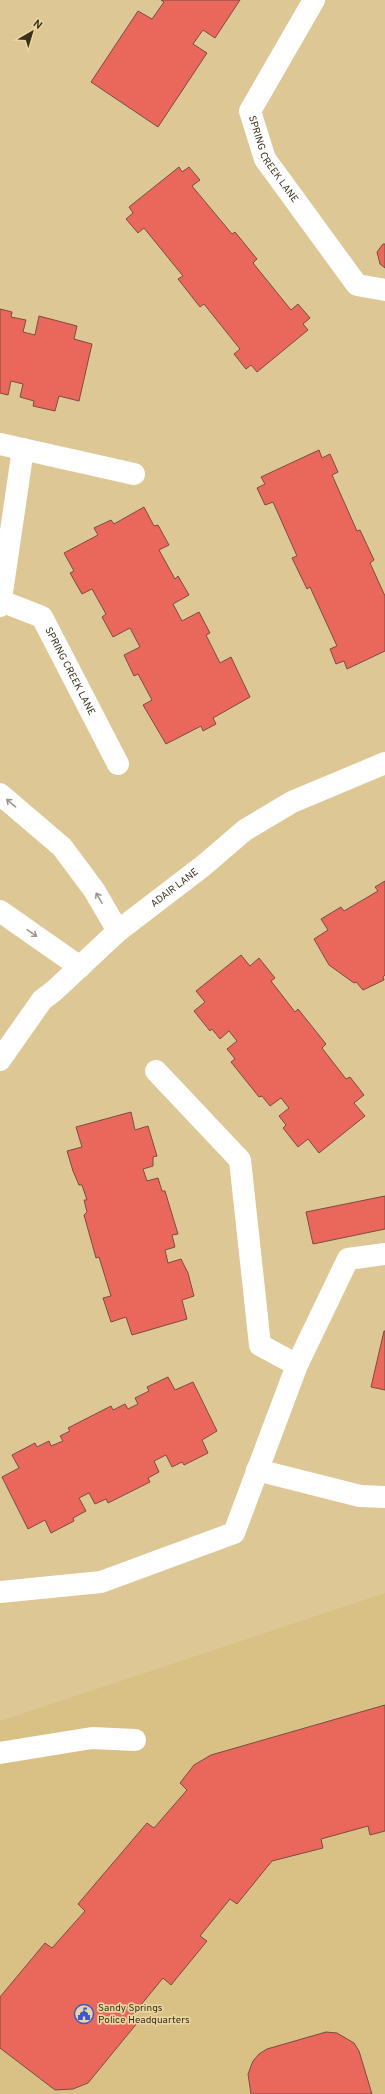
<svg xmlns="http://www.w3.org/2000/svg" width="385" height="2094" viewBox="0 0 385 2094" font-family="Overpass,sans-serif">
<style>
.built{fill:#d9c186}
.building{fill:#e9685b;stroke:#7d4a43}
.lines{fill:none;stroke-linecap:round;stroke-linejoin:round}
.minor{stroke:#fff;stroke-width:22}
.oneway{stroke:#9c988d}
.labels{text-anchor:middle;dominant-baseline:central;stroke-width:3.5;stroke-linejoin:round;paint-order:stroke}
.street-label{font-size:10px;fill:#38301b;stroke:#ead5a1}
.poi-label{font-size:10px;fill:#38301b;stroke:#ead5a1;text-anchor:start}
</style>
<rect width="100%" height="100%" fill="#ddc895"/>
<path class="built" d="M385,1593V2094H0V1721Z"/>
<path class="building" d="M161,0H240L215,38L203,30L193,44L207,53L158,127L91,82L138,11L152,19L164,2Z
M179,167L182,172L189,167L200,180L192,186L232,234L235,232L257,259L253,263L291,310L298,304L310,318L303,324L308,330L257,372L251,365L246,369L234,354L240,349L204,304L200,307L178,279L183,276L144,228L138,233L126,219L133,213L129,207Z
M383,244H385V268L380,264L377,252Z
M0,309L12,312L11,317L26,320L23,332L35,335L39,316L77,326L74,339L92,344L79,401L59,396L55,411L33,406L34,401L20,397L23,384L11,381L8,395L0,393Z
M319,450L322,458L330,454L338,472L332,475L357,531L360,530L374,560L370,563L385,596V651L347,669L344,661L336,664L330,649L337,646L310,587L307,589L292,558L297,556L273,502L265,505L257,488L265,484L261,477Z
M144,507L154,526L158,525L169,545L159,550L175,579L178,576L189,595L173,604L182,621L199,612L210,633L206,635L220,663L231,657L250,697L213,718L216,724L203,731L201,726L166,744L143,705L152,700L138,674L134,676L124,655L140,647L130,628L113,637L102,617L106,614L92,589L82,594L70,573L74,571L64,553L98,535L94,528L111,520L114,524Z
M385,881V975L383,977L384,980L363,990L356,982L354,983L329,965L314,939L328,930L321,919L341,907L344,911L378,891L375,887Z
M241,955L250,966L259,958L275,978L271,981L295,1012L298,1009L326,1044L322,1048L346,1079L350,1077L364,1095L354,1103L365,1116L319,1153L308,1139L298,1147L283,1128L286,1125L279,1116L289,1108L281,1098L270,1106L262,1096L259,1097L231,1062L235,1059L227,1049L237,1041L229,1031L220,1039L212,1029L210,1031L194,1011L205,1002L196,991Z
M131,1112L135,1130L148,1126L157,1156L153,1157V1166L143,1169L147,1181L158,1178L162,1191H165L178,1234L172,1235L175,1247L165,1250L168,1263L181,1259L188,1273L194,1296L182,1300L187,1319L132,1335L126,1317L111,1322L103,1298L111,1296L99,1257L96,1258L84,1215L87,1212L84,1200H87L82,1185H79L73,1171L67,1151L82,1147L76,1127Z
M385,1196V1229L313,1244L306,1212Z
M384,1331H385V1390L371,1387Z
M168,1377L175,1390L193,1382L217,1431L202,1440L208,1453L184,1465L182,1462L172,1467L166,1455L154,1461L159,1472L148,1478L150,1482L108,1503L106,1499L95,1504L89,1493L79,1498L86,1511L73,1518L74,1521L51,1533L45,1520L28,1529L2,1477L19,1468L12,1455L35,1443L37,1447L49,1441L51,1446L63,1441L60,1436L70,1431L68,1428L111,1406L113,1410L125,1404L128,1409L138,1404L135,1398L149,1391L147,1387Z
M385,1705V1831L370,1835L368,1826L321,1839L323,1848L272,1861L237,1904L230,1899L200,1936L207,1941L171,1985L163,1978L131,2017L138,2022L88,2083L73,2089L55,2090L0,2048V1997L45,1943L52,1948L85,1911L78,1904L147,1823L154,1828L187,1790L180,1783L194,1765L211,1755Z
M326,2032L337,2033L354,2043L359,2051L372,2094H251L248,2074L253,2061L259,2054L267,2049Z"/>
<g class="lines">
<g class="minor">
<path id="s1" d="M314,0L250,111L265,159L357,285L385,290"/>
<path d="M0,444L134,474"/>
<path id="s2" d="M1,601L42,617L118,764"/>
<path d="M0,606L23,449"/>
<path d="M0,794L62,847L94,890L118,931"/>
<path d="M0,911L80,967"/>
<path id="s3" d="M0,1060L42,1000L55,990L118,931L203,866L245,830L292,802L385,763"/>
<path d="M156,1071L240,1160L260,1345L297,1365"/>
<path d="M257,1470L360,1496L385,1497"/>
<path d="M0,1592L101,1582L234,1533L297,1365L348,1259L385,1254"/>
<path d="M0,1753L92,1738L135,1740"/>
</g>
</g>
<defs><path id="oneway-shaft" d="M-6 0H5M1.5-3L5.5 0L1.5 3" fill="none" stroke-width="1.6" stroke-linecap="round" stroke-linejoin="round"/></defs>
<g class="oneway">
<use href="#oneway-shaft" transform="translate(11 803) rotate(-140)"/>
<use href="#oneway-shaft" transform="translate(99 898) rotate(-120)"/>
<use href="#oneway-shaft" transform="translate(32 933) rotate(35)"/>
</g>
<defs>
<symbol id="civic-ring" viewBox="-11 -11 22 22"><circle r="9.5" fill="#ead5a1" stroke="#3c59cb" stroke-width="1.5"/><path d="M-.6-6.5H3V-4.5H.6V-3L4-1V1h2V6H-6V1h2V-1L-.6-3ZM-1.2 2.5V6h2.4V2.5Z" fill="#3c59cb"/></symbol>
</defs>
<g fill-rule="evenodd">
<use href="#civic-ring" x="73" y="2003" width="22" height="22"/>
</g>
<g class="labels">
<g class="street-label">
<text stroke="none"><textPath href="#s1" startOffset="182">SPRING CREEK LANE</textPath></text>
<text stroke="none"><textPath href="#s2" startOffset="105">SPRING CREEK LANE</textPath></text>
<text stroke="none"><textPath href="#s3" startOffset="247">ADAIR LANE</textPath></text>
</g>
<g class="poi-label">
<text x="98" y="2008">Sandy Springs<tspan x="98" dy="12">Police Headquarters</tspan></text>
</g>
</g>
<g transform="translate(32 32) rotate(38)" stroke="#ead5a1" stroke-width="3" paint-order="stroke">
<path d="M0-3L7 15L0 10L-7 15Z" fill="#38301b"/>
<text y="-6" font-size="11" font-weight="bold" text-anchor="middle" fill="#38301b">N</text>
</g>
</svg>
